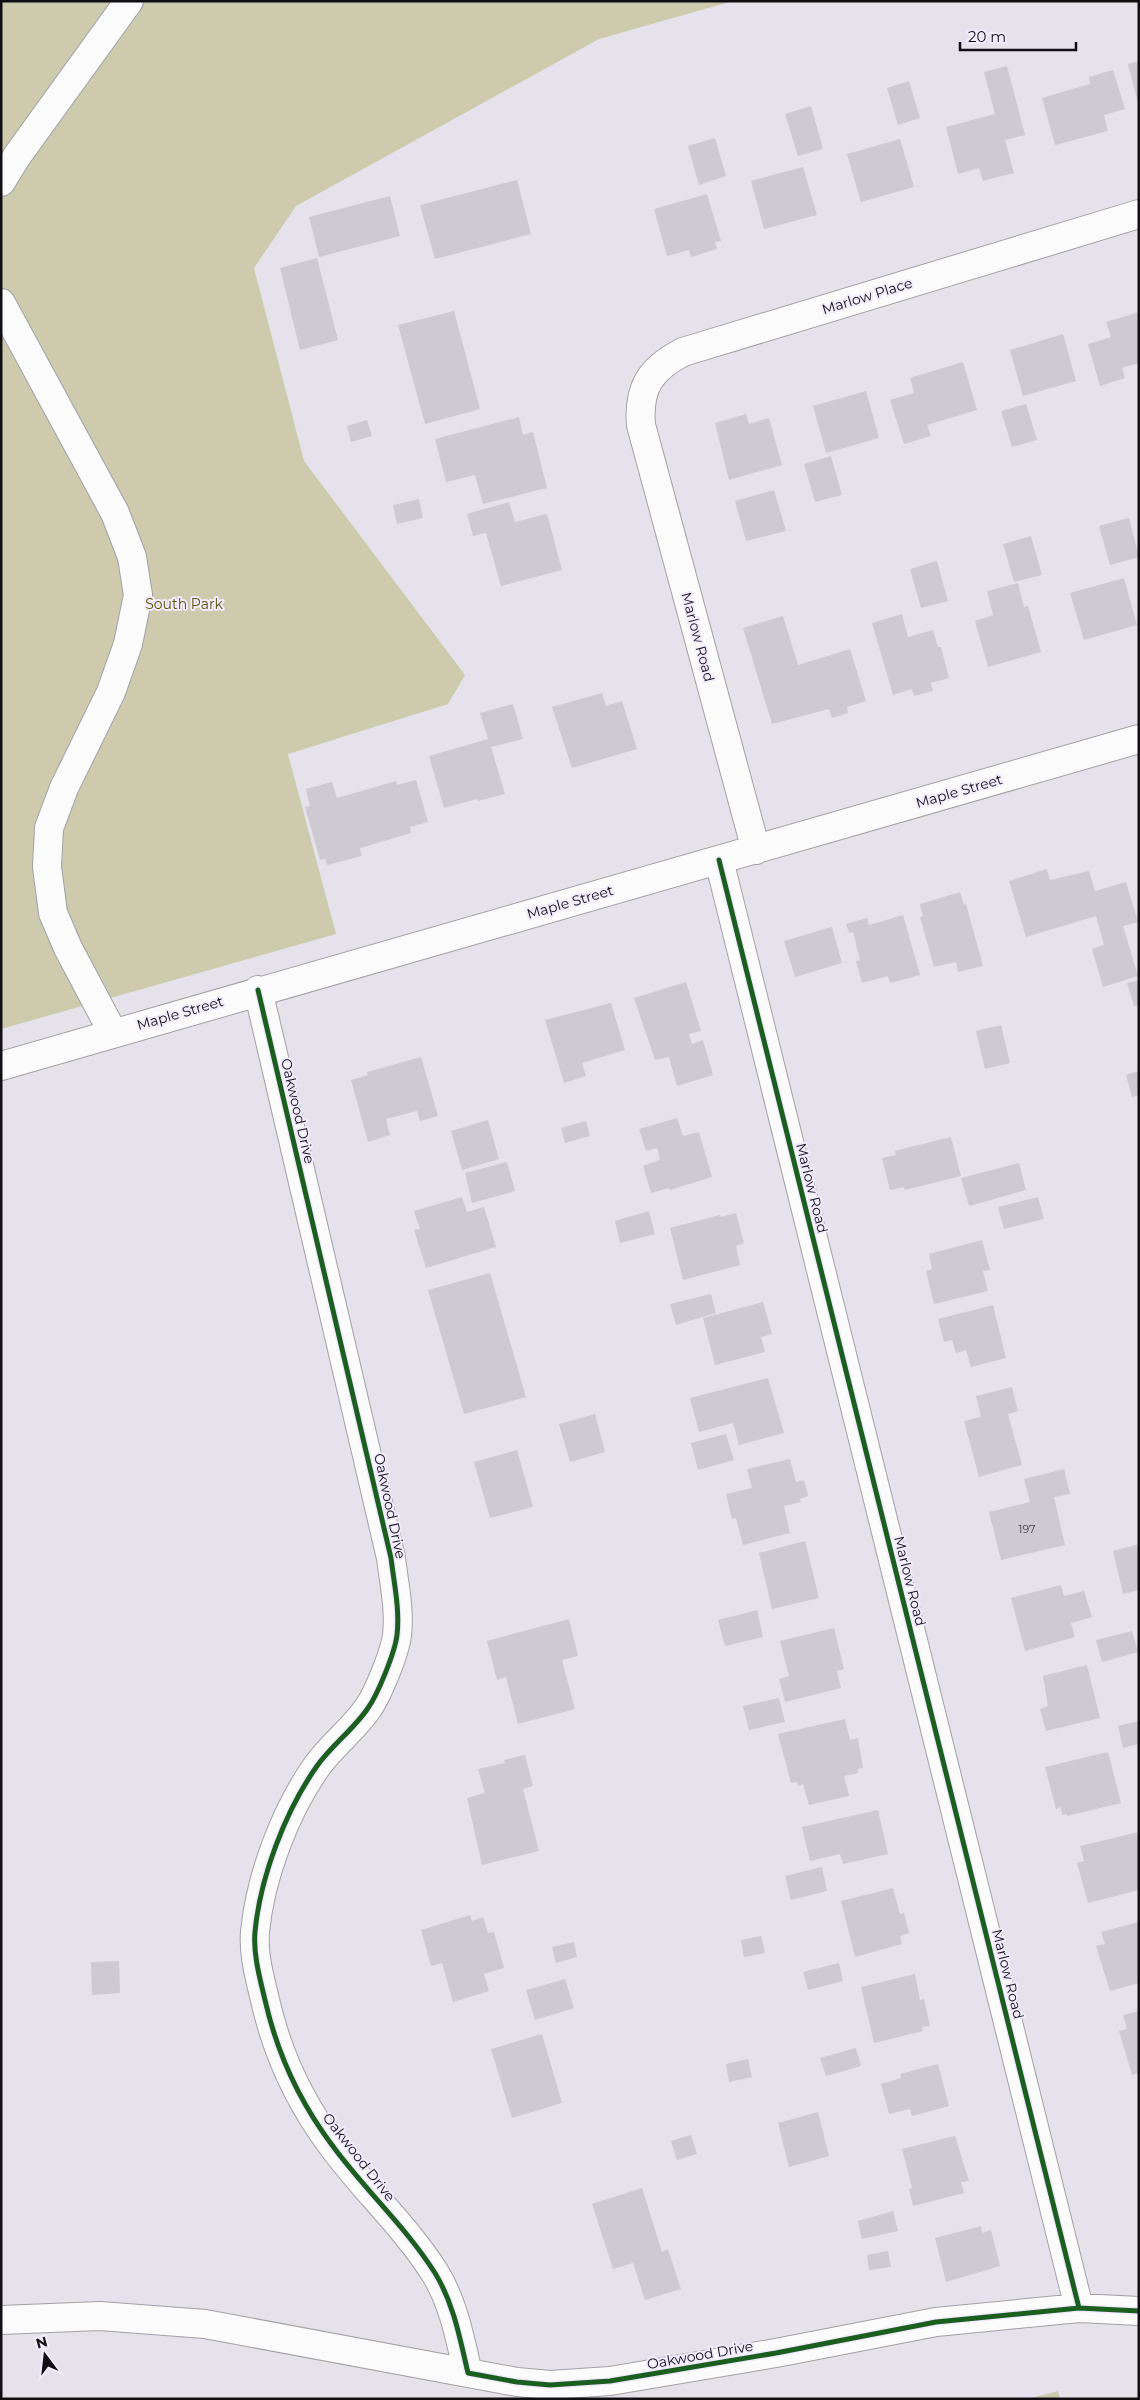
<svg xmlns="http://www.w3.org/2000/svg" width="1140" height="2400" viewBox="0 0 1140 2400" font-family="Montserrat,sans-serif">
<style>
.green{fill:#cdcaad}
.building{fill:#cdcad1}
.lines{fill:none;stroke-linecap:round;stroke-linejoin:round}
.minor-casing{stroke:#a2a0a7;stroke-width:30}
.minor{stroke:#fbfbfc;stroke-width:28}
.cycleway-casing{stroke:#f1ebfd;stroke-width:8}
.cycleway{stroke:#1b5e20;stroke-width:5}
.labels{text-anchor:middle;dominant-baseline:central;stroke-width:4;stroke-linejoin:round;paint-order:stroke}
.number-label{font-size:11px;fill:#403e43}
.street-label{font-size:14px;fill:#110f14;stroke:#f1ebfd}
.park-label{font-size:14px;fill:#595506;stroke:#f1ebfd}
</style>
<rect width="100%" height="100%" fill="#e5e2eb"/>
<path class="green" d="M1,1H733L599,39L296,206L254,268L304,461L465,675L448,704L288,754L336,934L1,1029Z
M1058,2391L1060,2399H1028Z"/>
<path class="building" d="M1139,61V102L1138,103L1128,64Z
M1007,66L1025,135L1005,140L1014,173L983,181L979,168L958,174L946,127L995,114L984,72Z
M1113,70L1125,109L1104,115L1108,131L1055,145L1042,98L1090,84L1089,77Z
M909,81L920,118L898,125L887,88Z
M811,106L823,149L798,156L785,114Z
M715,138L726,176L699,185L688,146Z
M900,139L914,187L861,202L847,154Z
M803,167L817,215L764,229L751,181Z
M517,180L531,234L435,259L420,205Z
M707,194L721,241L715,242L717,249L691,257L689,250L667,256L654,209Z
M390,196L400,236L319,257L309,217Z
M317,258L338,340L300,350L280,268Z
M454,311L480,409L425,424L398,325Z
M1139,312V363L1122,368L1125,378L1100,386L1088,344L1111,337L1106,322Z
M1063,334L1076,381L1023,396L1010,350Z
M963,362L977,410L927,425L931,436L904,444L890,400L914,393L910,378Z
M866,391L879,438L826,453L813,406Z
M1026,404L1037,440L1012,447L1001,411Z
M746,414L749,424L769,418L782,465L729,480L715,423Z
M519,417L523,435L533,432L547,488L483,504L475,475L446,482L435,439Z
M367,420L372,436L351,442L347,426Z
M831,456L842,495L815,502L804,464Z
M774,490L786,531L746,541L735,501Z
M419,499L423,518L397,524L393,505Z
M509,502L515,522L547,514L562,570L501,586L486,533L473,536L467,514Z
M1129,518L1139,557L1110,565L1099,526Z
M1031,536L1042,575L1014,582L1003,544Z
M937,561L948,601L921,608L910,569Z
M1124,578L1137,625L1084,640L1070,593Z
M1018,583L1024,607L1028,606L1041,652L988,667L975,621L993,615L987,591Z
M902,614L908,637L933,630L938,647H941L949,678L931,683L933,691L914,696L912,689L893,695L872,623Z
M783,616L798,665L850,649L866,701L847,707L848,713L832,718L829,709L772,724L743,628Z
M602,693L606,706L622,701L637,749L572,768L552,707Z
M513,704L523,739L491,747L505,794L478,801L477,799L444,808L429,756L488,739L480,713Z
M416,780L428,822L410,827L411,833L360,848L362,856L327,865L325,859L320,860L305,807L310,806L306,789L332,782L337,798L396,781L397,785Z
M1047,869L1050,880L1089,871L1095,891L1126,882L1138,922L1123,926L1138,976L1103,987L1092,949L1104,945L1096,916L1026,937L1009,881Z
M960,892L964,905L966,904L983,966L958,972L956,962L934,967L920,917L923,916L920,904Z
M903,915L920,975L890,983L888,976L862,983L856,961L860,960L853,932L849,933L846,924L867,918L869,925Z
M832,927L842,963L795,977L784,941Z
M1139,980V1005L1134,1006L1127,983Z
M686,982L701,1031L689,1034L692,1044L703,1040L713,1075L677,1086L669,1057L655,1060L634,998Z
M611,1003L625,1050L582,1063L586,1076L564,1083L545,1020Z
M1001,1025L1010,1063L985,1069L976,1031Z
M421,1057L438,1116L420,1121L417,1111L386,1119L390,1135L368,1142L351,1080L368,1075L367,1072Z
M1139,1071V1095L1132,1097L1126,1075Z
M677,1118L683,1136L699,1132L712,1177L670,1190L669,1188L651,1193L643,1166L660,1160L657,1148L646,1151L639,1129Z
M488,1120L499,1159L462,1170L451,1131Z
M586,1121L590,1136L565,1143L561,1128Z
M951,1137L961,1176L905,1190L904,1187L890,1190L882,1158L896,1155L895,1151Z
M507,1162L515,1191L472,1203L465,1173Z
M1019,1163L1026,1190L969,1206L961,1178Z
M462,1197L467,1212L484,1207L496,1247L426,1268L414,1230L420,1229L414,1211Z
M1038,1197L1044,1219L1004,1229L998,1207Z
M649,1211L655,1234L620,1243L615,1221Z
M736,1213L744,1243L736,1246L740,1265L683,1280L670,1228L720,1215L721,1217Z
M982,1240L990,1270L983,1271L988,1291L934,1304L926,1271L932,1269L929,1254Z
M490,1273L526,1397L464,1414L428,1290Z
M711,1294L716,1313L676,1325L670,1304Z
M763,1302L772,1334L761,1337L765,1352L715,1365L703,1318Z
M993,1305L1006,1358L971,1367L966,1350L956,1353L952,1340L944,1342L938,1319Z
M768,1378L784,1433L739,1445L733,1423L699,1432L690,1398Z
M1012,1387L1018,1411L1008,1414L1022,1465L979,1477L964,1421L981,1417L976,1396Z
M595,1414L605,1452L570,1462L559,1424Z
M726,1434L734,1460L698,1470L691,1443Z
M517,1450L533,1507L490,1518L474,1462Z
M790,1459L796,1482L804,1480L808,1496L800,1499L801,1502L784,1506L790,1533L743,1545L736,1518L732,1519L726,1494L752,1488L747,1469Z
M1064,1469L1070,1494L1054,1497L1065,1545L1001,1560L989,1512L1030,1502L1024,1479Z
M805,1541L819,1598L772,1609L759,1553Z
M1139,1544V1590L1123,1594L1113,1551Z
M1061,1585L1064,1596L1084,1591L1092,1617L1071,1623L1075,1637L1025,1651L1011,1598Z
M757,1610L763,1637L725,1646L718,1620Z
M569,1619L578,1656L562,1660L575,1709L518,1724L506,1677L497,1680L487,1641Z
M834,1628L844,1669L837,1671L841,1688L785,1702L779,1679L789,1676L780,1641Z
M1132,1631L1138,1652L1102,1662L1096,1640Z
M1087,1665L1100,1718L1046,1731L1040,1709L1048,1706L1043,1676Z
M779,1698L785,1722L749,1730L743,1706Z
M845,1719L850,1740L858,1738L863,1768L858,1769V1773L844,1776L849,1796L809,1805L803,1784L798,1786L797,1782L791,1783L778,1734Z
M1139,1721V1744L1123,1748L1118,1726Z
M1108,1752L1121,1803L1067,1816V1814L1062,1815L1061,1807L1056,1809L1045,1767Z
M525,1755L533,1786L523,1789L539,1851L482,1865L467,1798L485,1793L478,1769L505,1763L504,1760Z
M878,1810L888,1854L843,1864L840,1854L810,1861L802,1827Z
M1139,1832V1890L1088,1903L1077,1863L1084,1861L1080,1846Z
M822,1867L827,1891L791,1900L785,1876Z
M893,1888L900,1914L904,1913L909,1933L900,1936L902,1944L855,1957L841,1901Z
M470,1915L472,1921L483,1917L488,1933L494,1932L504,1968L484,1974L489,1991L453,2002L442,1963L431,1966L421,1930Z
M1139,1922V1983L1110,1991L1096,1946L1105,1944L1101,1932Z
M761,1936L765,1953L744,1957L741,1940Z
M574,1942L577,1957L556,1963L552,1947Z
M119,1961L120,1993L92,1995L91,1962Z
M839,1963L843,1981L808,1990L803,1972Z
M915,1974L920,2000L924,1999L930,2026L922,2027L923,2031L874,2043L861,1987Z
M565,1979L574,2008L535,2020L526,1990Z
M1139,2011V2073L1132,2075L1119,2031L1127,2029L1123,2015Z
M542,2034L562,2103L512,2118L491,2049Z
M856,2048L861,2066L826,2076L820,2058Z
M748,2059L752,2077L729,2082L726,2064Z
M938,2064L949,2106L912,2116L910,2109L889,2114L881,2084L901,2078L900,2074Z
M818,2112L829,2156L789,2167L778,2123Z
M691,2135L697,2154L677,2160L671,2141Z
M955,2136L969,2181L961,2182L964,2193L913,2206L909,2189L912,2188L902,2149Z
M642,2188L662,2252L668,2249L681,2289L645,2300L633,2263L613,2269L592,2204Z
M893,2211L898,2231L862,2239L858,2221Z
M981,2226L982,2233L991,2230L1000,2266L946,2282L935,2238Z
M888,2251L891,2267L869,2270L867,2255Z"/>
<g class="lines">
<defs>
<path id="minor" d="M1,182L17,156L129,1
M1,303L115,513L132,557L138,595L128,644L111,692L64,788L49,828L47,867L53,913L68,948L113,1033
M756,850L641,425C638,388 650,369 683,352L1139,214
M719,860L1079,2308
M258,990L391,1558C394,1583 400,1610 397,1635C395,1652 378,1694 368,1708C354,1729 332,1745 317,1766C285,1811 260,1878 255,1932C253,1954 260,1979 265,2000C277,2053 299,2101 332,2145C364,2189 406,2227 435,2273C454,2304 460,2339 468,2373L517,2382L550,2385L610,2381L776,2353L936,2322L1079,2308L1139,2311
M1,1066L1139,739
M1,2320L100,2316L205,2324L468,2373"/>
</defs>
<use href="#minor" class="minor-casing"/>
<use href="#minor" class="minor"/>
<defs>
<path id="cycleway" d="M719,860L1079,2308
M258,990L391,1558C394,1583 400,1610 397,1635C395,1652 378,1694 368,1708C354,1729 332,1745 317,1766C285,1811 260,1878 255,1932C253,1954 260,1979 265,2000C277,2053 299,2101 332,2145C364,2189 406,2227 435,2273C454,2304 460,2339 468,2373L517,2382L550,2385L610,2381L776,2353L936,2322L1079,2308L1139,2311"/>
</defs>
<use href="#cycleway" class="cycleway-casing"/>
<use href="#cycleway" class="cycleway"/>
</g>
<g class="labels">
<g class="number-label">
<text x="1027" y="1529">197</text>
</g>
<g class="street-label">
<text transform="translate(867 296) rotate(-17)">Marlow Place</text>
<text transform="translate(698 637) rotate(75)">Marlow Road</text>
<text transform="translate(959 791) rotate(-16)">Maple Street</text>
<text transform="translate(570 902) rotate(-16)">Maple Street</text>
<text transform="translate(180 1013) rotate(-16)">Maple Street</text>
<text transform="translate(298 1111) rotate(77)">Oakwood Drive</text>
<text transform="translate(812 1188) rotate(76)">Marlow Road</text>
<text transform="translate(390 1506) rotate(78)">Oakwood Drive</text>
<text transform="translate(910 1581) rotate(76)">Marlow Road</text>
<text transform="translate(1008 1974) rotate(76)">Marlow Road</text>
<text transform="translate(359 2157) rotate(52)">Oakwood Drive</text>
<text transform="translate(700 2355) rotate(-10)">Oakwood Drive</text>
</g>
<g class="park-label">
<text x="184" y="604">South Park</text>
</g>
</g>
<rect width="1140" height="2400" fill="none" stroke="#110f14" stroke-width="5"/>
<g transform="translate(45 2355) rotate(345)" stroke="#f1ebfd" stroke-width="4" paint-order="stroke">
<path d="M0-4L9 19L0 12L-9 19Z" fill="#110f14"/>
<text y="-8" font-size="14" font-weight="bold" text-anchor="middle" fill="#110f14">N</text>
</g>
<path d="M960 42v8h116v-8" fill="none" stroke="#110f14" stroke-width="2.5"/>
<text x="968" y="42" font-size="15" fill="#110f14" stroke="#f1ebfd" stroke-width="4" paint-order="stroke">20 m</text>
</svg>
